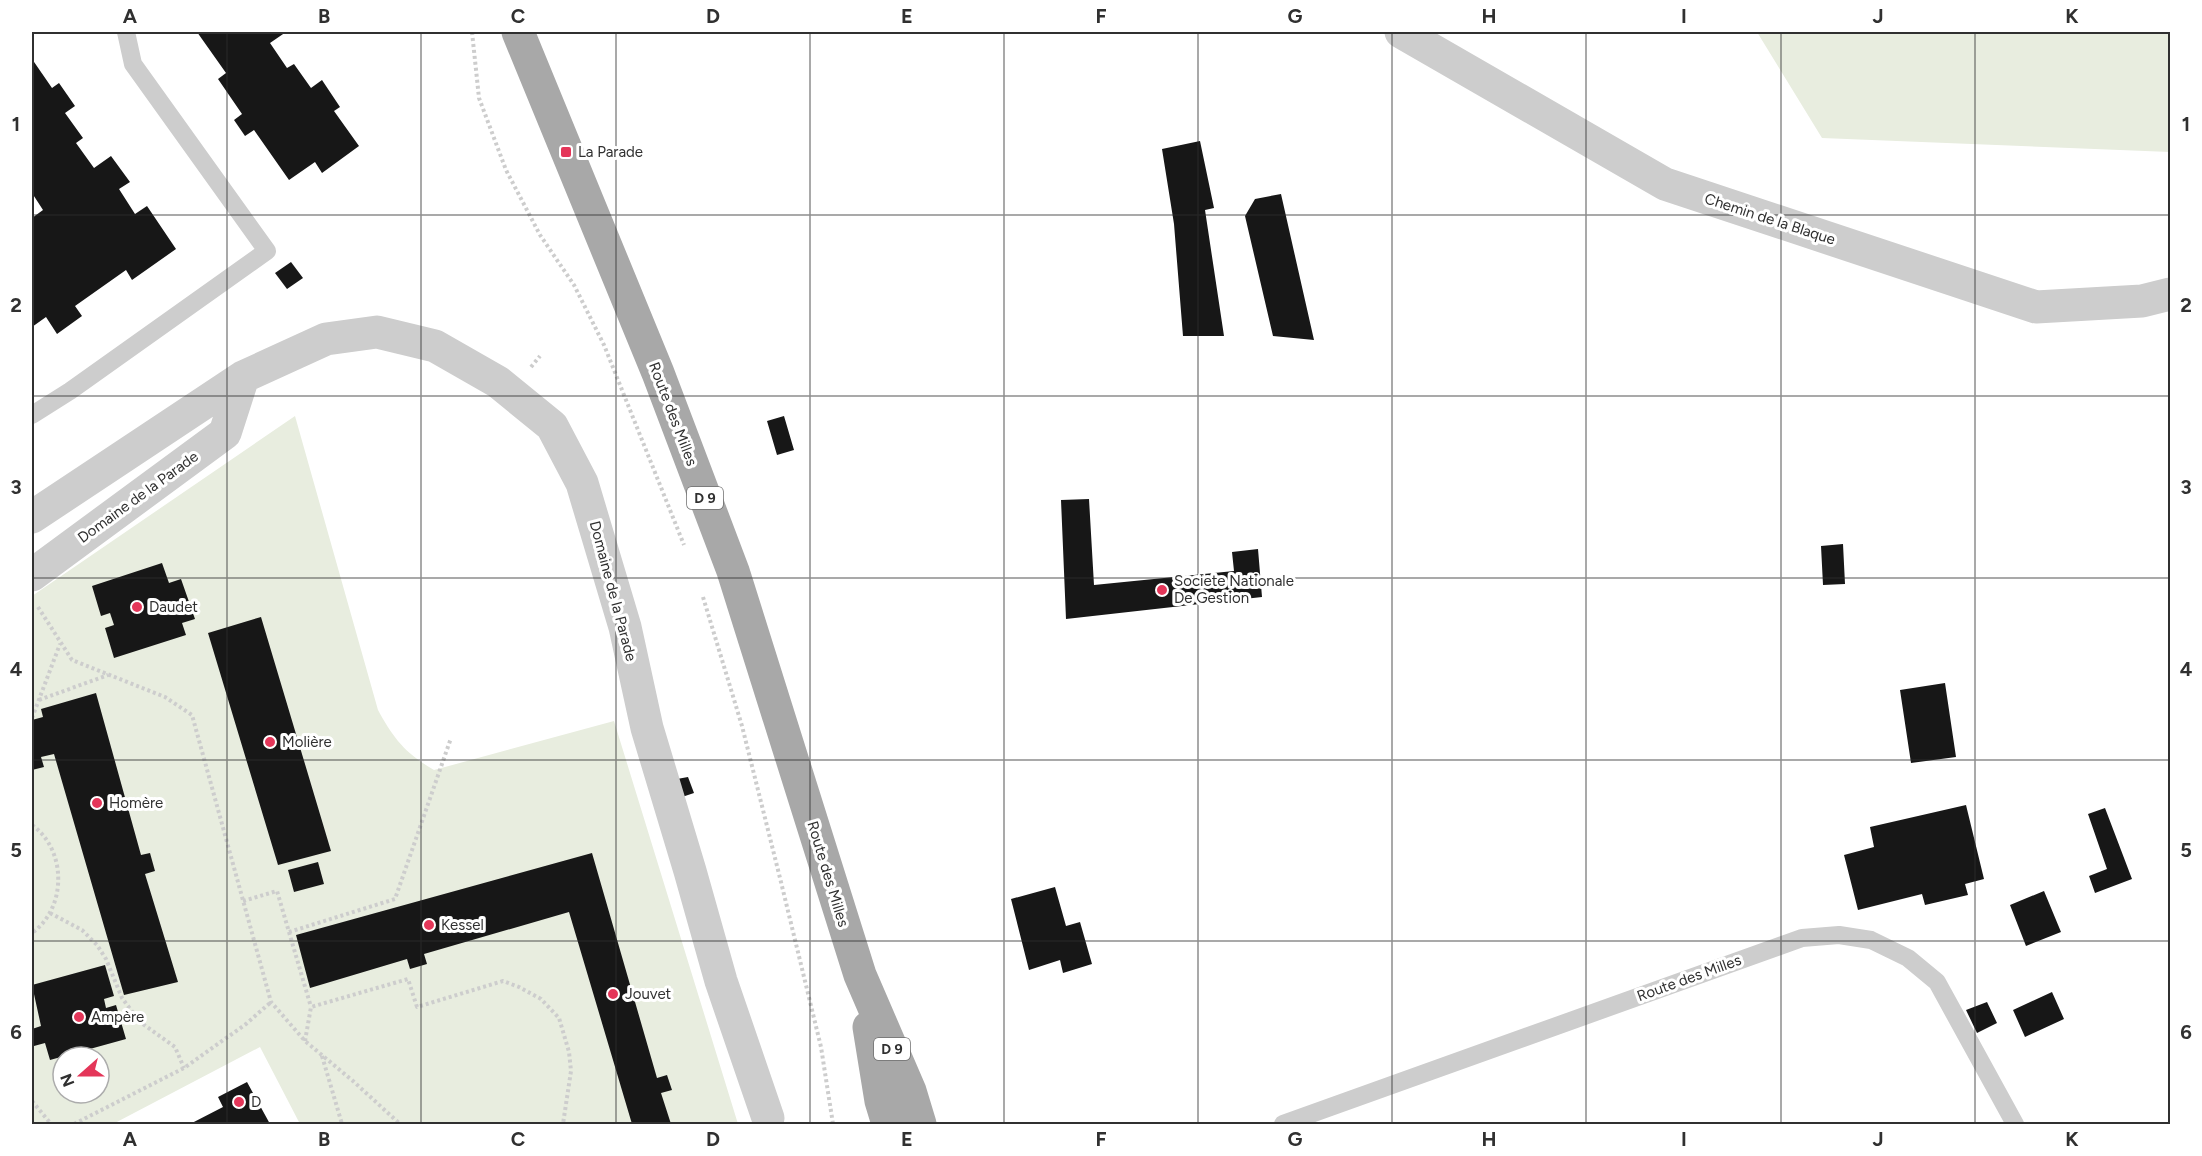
<svg xmlns="http://www.w3.org/2000/svg" width="2202" height="1156" viewBox="0 0 2202 1156" font-family="Figtree,sans-serif">
<style>
.green{fill:#e8eddf;fill-rule:evenodd}
.building{fill:#171717}
.lines{fill:none;stroke-linecap:round;stroke-linejoin:round}
.path{stroke:#cdcdcd;stroke-width:4;stroke-dasharray:3 3;stroke-linecap:butt}
.service{stroke:#cdcdcd;stroke-width:18}
.minor{stroke:#cdcdcd;stroke-width:33}
.primary{stroke:#a8a8a8;stroke-width:33}
.grid{fill:none;stroke:#303030;stroke-width:1.5;stroke-opacity:0.55}
.poi-dot{fill:#e43659;stroke:#fff;stroke-width:2}
.labels{text-anchor:middle;dominant-baseline:central;stroke-width:6;stroke-linejoin:round;paint-order:stroke}
.shield{fill:#fff;stroke:#6e6e6e;stroke-width:1.5}
.shield-label{font-size:14px;font-weight:bold;fill:#303030}
.poi-label{font-size:15px;fill:#303030;stroke:#fff;text-anchor:start}
.street-label{font-size:15px;fill:#303030;stroke:#fff}
.neatline{fill:none;stroke:#303030;stroke-width:2}
.grid-label{font-size:20px;text-anchor:middle;font-weight:bold;fill:#303030}
</style>
<rect width="100%" height="100%" fill="#fff"/>
<path class="green" d="M1757,32H2170V152L1822,138Z
M295,416L378,710C393,738 406,754 434,770L614,721L738,1124H300L260,1047L113,1124H32V596ZM63,1057H99V1093H63Z"/>
<path class="building" d="M197,32H286L270,43L287,68L294,64L311,88L322,80L340,107L334,111L359,146L322,173L315,162L289,180L254,130L245,136L234,120L242,114L218,79L226,73Z
M32,59L52,88L59,83L75,106L65,113L83,138L76,143L94,168L111,156L130,182L119,189L135,214L147,206L176,249L132,280L126,270L75,306L82,316L57,334L46,317L32,327V218L43,210L32,193Z
M1200,141L1214,208L1205,210L1224,336H1183L1174,224L1162,149Z
M1281,194L1314,340L1273,336L1245,216L1255,199Z
M291,262L303,278L287,289L275,273Z
M784,416L794,450L777,455L767,421Z
M1089,499L1094,585L1234,571L1232,552L1258,549L1262,597L1066,619L1061,500Z
M1843,544L1845,584L1823,585L1821,546Z
M162,563L169,583L181,579L195,619L182,623L186,635L114,658L105,628L114,625L110,613L101,616L92,586Z
M261,617L331,851L278,865L208,633Z
M1945,683L1956,757L1911,763L1900,690Z
M96,693L141,855L150,853L155,871L145,874L178,982L124,995L54,754L41,757L44,767L32,770V720L43,717L41,709Z
M688,777L694,793L682,797L677,779Z
M1966,805L1984,879L1965,884L1968,895L1925,905L1922,894L1858,910L1844,855L1874,847L1870,827Z
M2105,808L2132,879L2095,893L2089,876L2107,869L2088,814Z
M592,853L657,1078L667,1075L672,1090L661,1093L671,1124H632L569,912L424,954L427,964L410,969L407,959L310,988L296,935Z
M318,862L324,884L294,892L288,870Z
M1055,887L1066,926L1080,922L1092,964L1063,973L1060,960L1029,970L1011,899Z
M2044,891L2061,932L2026,946L2010,905Z
M105,965L114,996L104,999L106,1008L116,1005L126,1039L50,1060L45,1043L34,1046L32,1039V1029L41,1026L32,985Z
M2052,992L2064,1019L2025,1037L2013,1010Z
M1987,1002L1997,1023L1977,1033L1966,1010Z
M247,1082L270,1124H190L223,1107L218,1097Z"/>
<g class="lines">
<path class="path" d="M472,32L479,98L506,170L540,235L574,285L604,345L684,545
M531,367L540,356
M703,597L742,726L780,878L821,1047L833,1124
M38,607L72,660L165,697L192,715L271,1002L305,1041L353,1081L400,1124
M39,700L108,675
M32,718L60,644
M32,825C67,850 67,908 32,933
M243,901L277,891L289,932L395,899L451,738
M50,913L82,930L97,945L106,959L122,998L140,1022L175,1047L184,1068
M289,932L311,1007
M305,1041L311,1007L408,979L417,1007L503,981L519,987L541,999L559,1018L569,1052L571,1071L563,1124
M322,1056L342,1124
M32,1101L51,1124
M74,1124L184,1068L246,1024L271,1002"/>
<path class="service" d="M32,415L70,391L267,251L133,64L126,32
M1283,1124L1802,938L1839,935L1871,940L1908,958L1937,982L2015,1124"/>
<path class="minor" d="M1401,32L1665,184L2036,307L2142,301L2170,294
M32,517L243,377L326,339L377,332L435,346L498,382L552,426L582,483L625,627L647,728L690,871L721,981L768,1118
M32,575L225,433L243,377"/>
<path class="primary" d="M518,32L658,373L733,571L860,975L910,1091L920,1124
M869,1027L881,1101L888,1124"/>
</g>
<path class="grid" d="M227,32V1124M421,32V1124M616,32V1124M810,32V1124M1004,32V1124M1198,32V1124M1392,32V1124M1586,32V1124M1781,32V1124M1975,32V1124M32,215H2170M32,396H2170M32,578H2170M32,760H2170M32,941H2170"/>
<g class="poi-dot">
<rect x="560" y="146" width="12" height="12" rx="3"/>
<circle cx="1162" cy="590" r="6"/>
<circle cx="137" cy="607" r="6"/>
<circle cx="270" cy="742" r="6"/>
<circle cx="97" cy="803" r="6"/>
<circle cx="429" cy="925" r="6"/>
<circle cx="613" cy="994" r="6"/>
<circle cx="79" cy="1017" r="6"/>
<circle cx="239" cy="1102" r="6"/>
</g>
<g class="labels">
<g class="shield">
<rect x="687" y="487" width="36" height="22" rx="4.5"/>
<rect x="874" y="1038" width="36" height="22" rx="4.5"/>
</g>
<g class="shield-label">
<text x="705" y="498">D 9</text>
<text x="892" y="1049">D 9</text>
</g>
<g class="poi-label">
<text x="578" y="152">La Parade</text>
<text x="1174" y="581">Societe Nationale<tspan x="1174" dy="17">De Gestion</tspan></text>
<text x="149" y="607">Daudet</text>
<text x="282" y="742">Molière</text>
<text x="109" y="803">Homère</text>
<text x="441" y="925">Kessel</text>
<text x="625" y="994">Jouvet</text>
<text x="91" y="1017">Ampère</text>
<text x="251" y="1102">D</text>
</g>
<g class="street-label">
<text transform="translate(1770 219) rotate(18)">Chemin de la Blaque</text>
<text transform="translate(673 414) rotate(69)">Route des Milles</text>
<text transform="translate(138 497) rotate(-36)">Domaine de la Parade</text>
<text transform="translate(613 591) rotate(75)">Domaine de la Parade</text>
<text transform="translate(828 874) rotate(73)">Route des Milles</text>
<text transform="translate(1689 978) rotate(-20)">Route des Milles</text>
</g>
</g>
<rect width="2202" height="1156" fill="none" stroke="#ffffff" stroke-width="66"/>
<g transform="translate(81 1075) rotate(249)"><circle r="28" fill="#ffffff" stroke="#acacac" stroke-width="1.5"/>
<path d="M0-4.5L10 22L0 15L-10 22Z" fill="#e43659"/>
<text y="-9" font-size="16" font-weight="bold" text-anchor="middle" fill="#303030">N</text>
</g>
<rect x="33" y="33" width="2136" height="1090" class="neatline"/>
<g class="grid-label">
<text x="130" y="23">A</text>
<text x="324" y="23">B</text>
<text x="518" y="23">C</text>
<text x="713" y="23">D</text>
<text x="907" y="23">E</text>
<text x="1101" y="23">F</text>
<text x="1295" y="23">G</text>
<text x="1489" y="23">H</text>
<text x="1684" y="23">I</text>
<text x="1878" y="23">J</text>
<text x="2072" y="23">K</text>
<text x="16" y="131">1</text>
<text x="2186" y="131">1</text>
<text x="16" y="312">2</text>
<text x="2186" y="312">2</text>
<text x="16" y="494">3</text>
<text x="2186" y="494">3</text>
<text x="16" y="676">4</text>
<text x="2186" y="676">4</text>
<text x="16" y="857">5</text>
<text x="2186" y="857">5</text>
<text x="16" y="1039">6</text>
<text x="2186" y="1039">6</text>
<text x="130" y="1146">A</text>
<text x="324" y="1146">B</text>
<text x="518" y="1146">C</text>
<text x="713" y="1146">D</text>
<text x="907" y="1146">E</text>
<text x="1101" y="1146">F</text>
<text x="1295" y="1146">G</text>
<text x="1489" y="1146">H</text>
<text x="1684" y="1146">I</text>
<text x="1878" y="1146">J</text>
<text x="2072" y="1146">K</text>
</g>
</svg>
